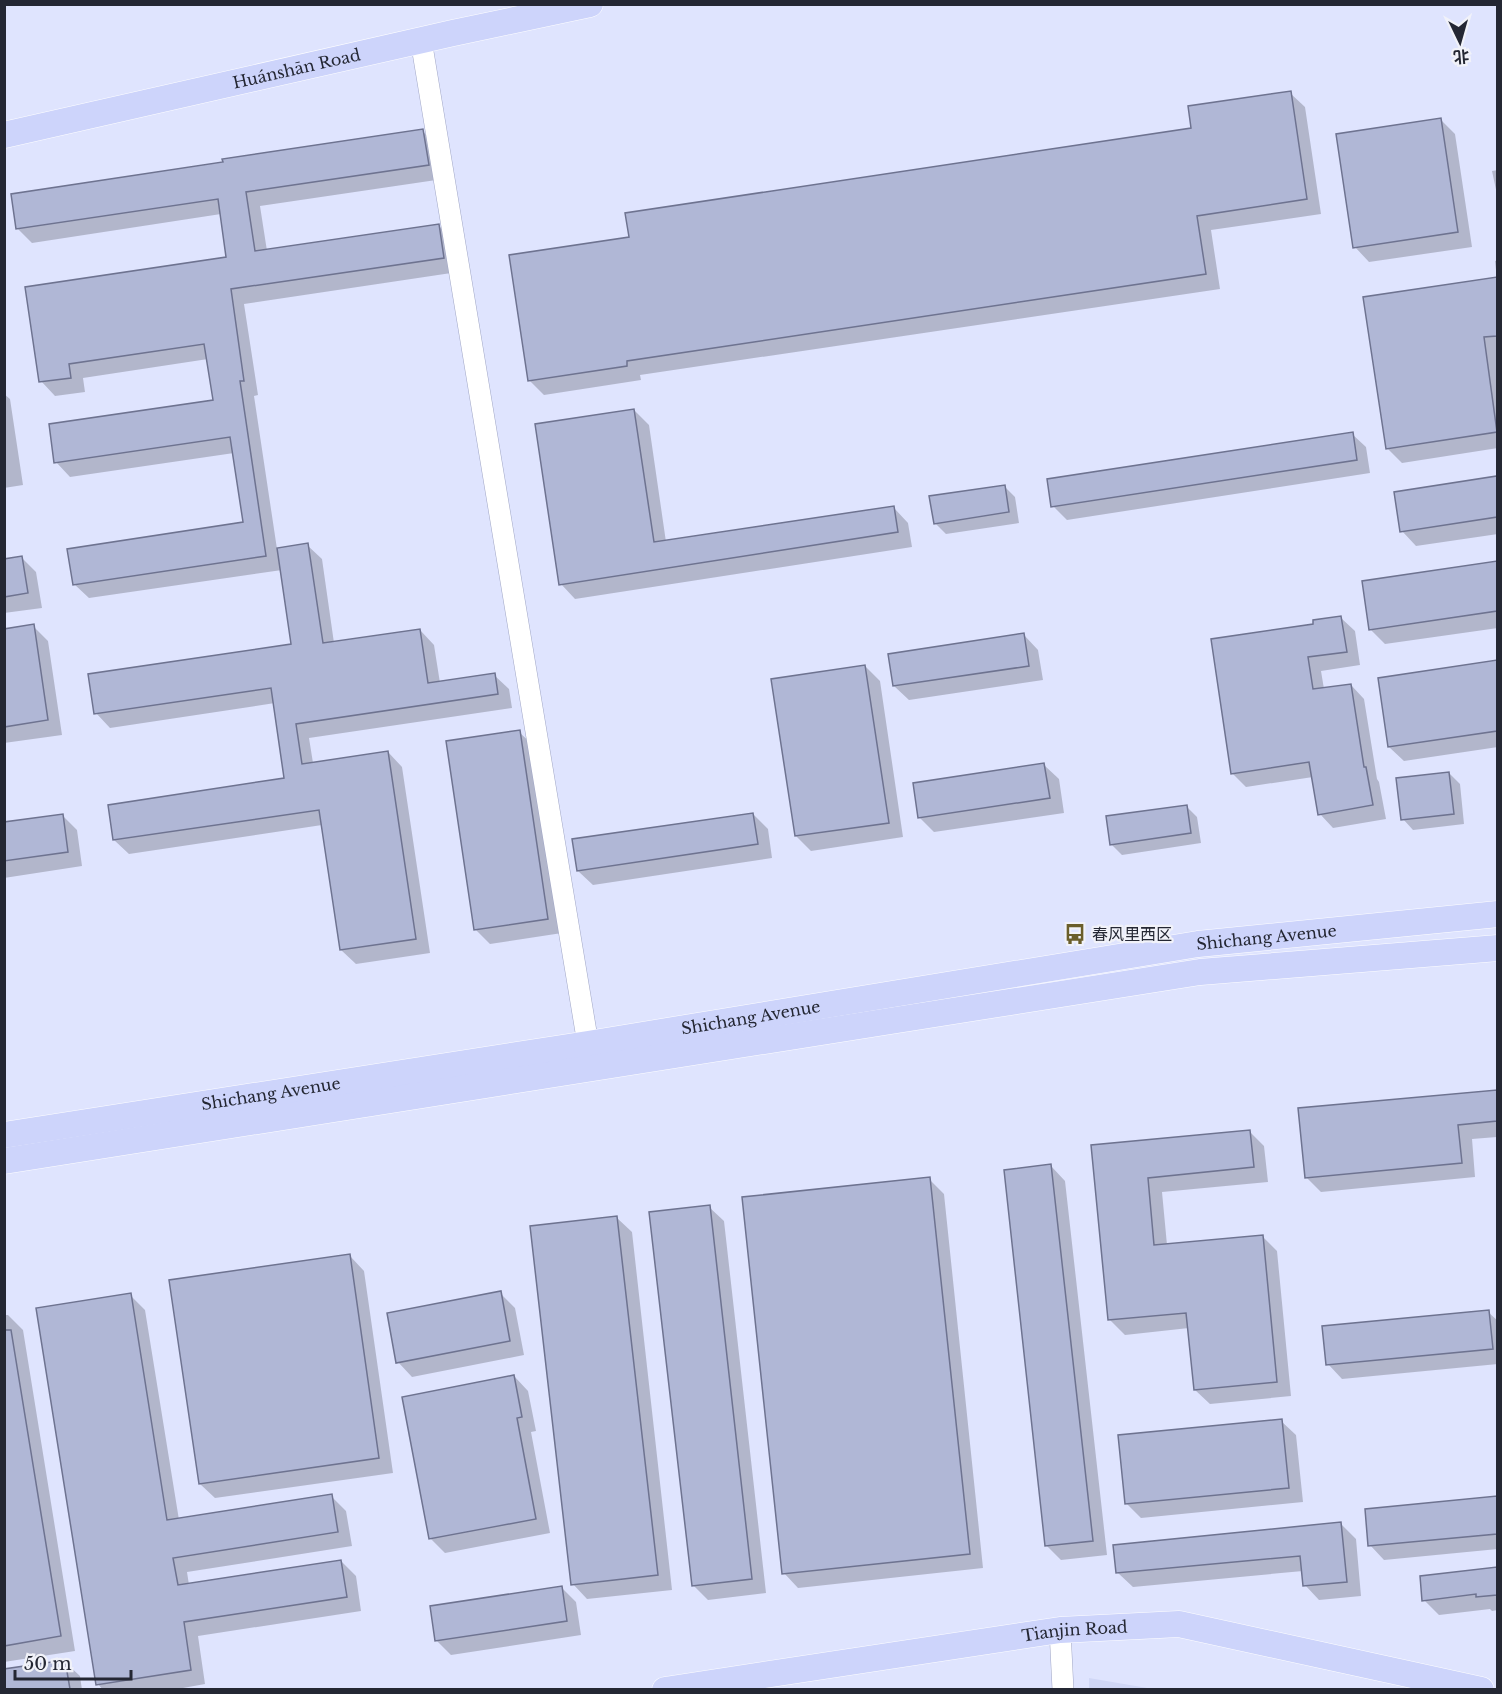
<svg xmlns="http://www.w3.org/2000/svg" width="1502" height="1694" viewBox="0 0 1502 1694" font-family="'Libre Baskerville','Noto Sans SC',serif">
<style>
.built{fill:#d0d7f6}
.shadow{fill:#0003}
.building{fill:#b0b7d6;stroke:#6e7390;stroke-width:1.5}
.lines{fill:none;stroke-linecap:round;stroke-linejoin:round}
.minor-casing{stroke:#a0a6c5;stroke-width:22}
.major-casing{stroke:#fff;stroke-width:27}
.minor{stroke:#fff;stroke-width:21}
.major{stroke:#cdd4fb;stroke-width:26}
.labels{text-anchor:middle;dominant-baseline:central;stroke-width:4.5;stroke-linejoin:round;paint-order:stroke}
.street-label{font-size:16px;fill:#242733;stroke:#f1f2f9}
.poi-label{font-size:16px;fill:#242733;stroke:#f1f2f9;text-anchor:start}
</style>
<rect width="100%" height="100%" fill="#dfe4fe"/>
<path class="built" d="M1089,1678L1153,1689H1089Z"/>
<path class="shadow" d="M1290,93L1305,107L1321,214L1211,230L1220,289L640,375L641,380L544,395L529,380L631,238L1193,129Z
M1441,120L1455,134L1472,247L1369,262L1355,247Z
M422,131L437,145L443,179L260,206L267,251L438,225L453,240L458,272L244,304L258,395L254,396L277,549L307,545L322,559L334,643L420,630L434,645L440,683L494,675L509,689L512,708L309,738L313,763L388,752L402,767L430,953L356,964L341,950L322,825L129,854L114,840L286,780L275,703L110,728L96,713L293,645L282,570L89,598L74,584L245,524L234,453L70,477L56,462L215,401L208,359L83,378L85,392L55,396L41,381L228,258L221,214L32,243L17,228Z
M1498,170V199L1492,171Z
M1498,260V448L1402,463L1387,448L1365,299L1497,279L1495,261Z
M4,394L10,399L23,485L4,488Z
M634,410L649,425L666,542L894,508L908,523L912,547L575,599L561,584Z
M1352,434L1366,447L1370,473L1067,520L1053,506Z
M1498,478V534L1416,546L1402,531L1396,493Z
M1004,486L1015,497L1019,523L946,534L935,523Z
M22,558L36,572L42,608L4,613V560Z
M1498,563V628L1385,644L1371,630L1364,582Z
M1341,618L1355,631L1360,665L1321,671L1324,689L1351,685L1364,699L1377,779L1379,782L1386,819L1333,828L1320,814L1313,777L1246,787L1232,773L1315,626Z
M33,626L48,641L62,735L4,743V630Z
M1024,635L1038,650L1043,680L909,700L894,686Z
M1498,661V747L1404,761L1389,747L1379,679Z
M865,666L880,681L903,837L811,851L796,836Z
M519,732L534,746L562,933L490,944L475,929Z
M1044,765L1059,779L1064,813L934,832L919,817Z
M1449,773L1460,784L1464,824L1413,830L1403,819Z
M1186,806L1197,817L1201,843L1122,855L1111,844Z
M753,814L768,829L772,858L593,885L578,871Z
M62,815L77,830L82,866L4,878V824Z
M1498,1091V1143L1497,1137L1472,1139L1475,1177L1321,1192L1307,1178L1300,1110Z
M1250,1132L1264,1146L1268,1182L1162,1192L1167,1245L1262,1236L1277,1251L1291,1396L1210,1404L1195,1390L1189,1328L1125,1335L1110,1320L1093,1147Z
M1051,1166L1065,1181L1107,1555L1061,1560L1046,1545Z
M929,1179L944,1194L983,1568L798,1588L784,1573Z
M709,1207L724,1221L766,1593L708,1600L693,1585Z
M617,1218L632,1232L672,1590L587,1599L573,1584Z
M350,1256L364,1271L393,1473L215,1498L200,1484Z
M500,1293L515,1308L524,1355L412,1377L398,1362Z
M130,1295L145,1310L179,1520L331,1496L346,1511L352,1546L187,1572L189,1585L341,1561L356,1576L361,1611L198,1636L205,1684L172,1690H103L98,1684Z
M1488,1312L1498,1321V1364L1342,1379L1328,1364Z
M4,1315H8L23,1330L75,1651L4,1662Z
M514,1376L528,1391L536,1431L531,1432L550,1533L445,1553L430,1538Z
M1281,1421L1296,1435L1303,1502L1141,1518L1126,1503Z
M1498,1497V1549L1384,1560L1370,1545L1366,1510Z
M1341,1524L1356,1539L1361,1596L1319,1600L1305,1585L1303,1571L1133,1587L1118,1573Z
M1498,1568V1610L1492,1611L1490,1609L1439,1615L1424,1600L1421,1577Z
M561,1587L576,1602L581,1635L451,1655L436,1640Z
M65,1662L80,1676L82,1690H4V1671Z"/>
<path class="building" d="M1291,91L1307,199L1197,216L1206,274L627,361V366L528,381L509,255L629,237L625,213L1191,128L1188,106Z
M1441,118L1458,232L1353,248L1336,134Z
M423,129L429,165L246,192L255,251L439,224L444,258L231,289L244,381H240L266,556L73,585L67,549L243,522L230,437L54,463L49,424L213,400L204,344L69,364L71,378L39,382L25,287L226,257L218,199L16,229L11,194L223,162L222,159Z
M1497,277V336L1484,337L1497,432L1386,449L1363,297Z
M634,409L654,542L894,506L898,532L559,585L535,424Z
M1353,432L1357,460L1051,507L1047,479Z
M1497,476V517L1400,532L1394,492Z
M1005,485L1009,512L934,524L929,496Z
M308,543L323,643L420,629L428,683L495,673L498,694L296,724L302,764L388,751L416,939L340,950L319,810L113,840L108,805L284,778L271,688L94,714L88,674L291,644L277,548Z
M22,556L28,593L4,597V559Z
M1497,561V611L1369,630L1362,581Z
M1341,616L1347,652L1308,657L1313,689L1351,684L1364,767H1366L1373,805L1318,815L1309,762L1231,774L1211,639L1313,624V620Z
M34,624L48,720L4,727V629Z
M1024,633L1029,666L893,686L888,654Z
M1497,660V731L1388,747L1378,678Z
M865,665L889,823L795,836L771,679Z
M520,730L548,919L474,930L446,741Z
M1044,763L1050,798L918,818L913,783Z
M1449,772L1454,814L1401,820L1396,778Z
M1187,805L1191,833L1110,845L1106,816Z
M753,813L758,844L577,871L572,839Z
M63,814L68,852L4,861V822Z
M1497,1090V1121L1458,1125L1462,1163L1305,1178L1298,1108Z
M1250,1130L1254,1167L1148,1178L1154,1245L1263,1235L1277,1382L1194,1390L1186,1313L1108,1320L1091,1145Z
M1051,1164L1093,1541L1045,1546L1004,1170Z
M930,1177L970,1554L782,1574L742,1197Z
M710,1205L752,1579L692,1586L649,1212Z
M617,1216L658,1575L571,1585L530,1226Z
M350,1254L379,1458L199,1484L169,1280Z
M501,1291L510,1341L396,1363L387,1313Z
M131,1293L167,1520L332,1494L338,1532L173,1558L178,1585L341,1560L347,1597L184,1622L191,1670L96,1685L36,1308Z
M1489,1310L1493,1349L1326,1365L1322,1326Z
M4,1330H11L61,1636L4,1646Z
M514,1375L522,1417L517,1418L536,1519L429,1539L402,1397Z
M1282,1419L1289,1488L1125,1504L1118,1435Z
M1497,1496V1534L1368,1546L1365,1509Z
M1341,1522L1347,1582L1303,1586L1300,1556L1116,1573L1113,1545Z
M1497,1567V1595L1476,1597V1594L1422,1601L1420,1576Z
M562,1586L567,1621L435,1641L430,1606Z
M65,1660L70,1689H4V1669Z"/>
<g class="lines">
<defs>
<path id="minor" d="M421,40L588,1044
M1060,1630L1063,1690"/>
<g id="major">
<path id="s1" d="M4,135L453,33L590,4"/>
<path id="s2" d="M4,1135L588,1044L1198,944L1498,914"/>
<path d="M4,1161L1200,972L1498,948"/>
<path id="s3" d="M665,1690L1060,1630L1179,1624L1481,1690"/>
</g>
</defs>
<use href="#minor" class="minor-casing"/>
<use href="#major" class="major-casing"/>
<use href="#minor" class="minor"/>
<use href="#major" class="major"/>
</g>
<defs>
<symbol id="bus-bare" viewBox="-9 -9 18 18"><path d="M-5-6H5V4H4V6H2V4H-2V6H-4V4H-5ZM-3.5-4V0h7V-4ZM-3.5 1.2v1.5H-2V1.2ZM2 1.2v1.5H3.5V1.2Z" fill="#6a5e2b" stroke="#f1f2f9" stroke-width="2.5" paint-order="stroke"/></symbol>
</defs>
<g fill-rule="evenodd">
<use href="#bus-bare" x="1060" y="919" width="30" height="30"/>
</g>
<g class="labels">
<g class="street-label">
<text stroke="none"><textPath href="#s1" startOffset="300">Huánshān Road</textPath></text>
<text stroke="none"><textPath href="#s2" startOffset="1278">Shichang Avenue</textPath></text>
<text stroke="none"><textPath href="#s2" startOffset="756">Shichang Avenue</textPath></text>
<text stroke="none"><textPath href="#s2" startOffset="270">Shichang Avenue</textPath></text>
<text stroke="none"><textPath href="#s3" startOffset="414">Tianjin Road</textPath></text>
</g>
<g class="poi-label">
<text x="1092" y="934">春风里西区</text>
</g>
</g>
<rect width="1502" height="1694" fill="none" stroke="#242733" stroke-width="12"/>
<g transform="translate(1460 42) rotate(175)" stroke="#f1f2f9" stroke-width="4.5" paint-order="stroke">
<path d="M0-4.5L10 22L0 15L-10 22Z" fill="#242733"/>
<text y="-9" font-size="16" font-weight="bold" text-anchor="middle" fill="#242733">北</text>
</g>
<path d="M15 1670v9h116v-9" fill="none" stroke="#242733" stroke-width="3"/>
<text x="24" y="1670" font-size="18" fill="#242733" stroke="#f1f2f9" stroke-width="4.5" paint-order="stroke">50 m</text>
</svg>
